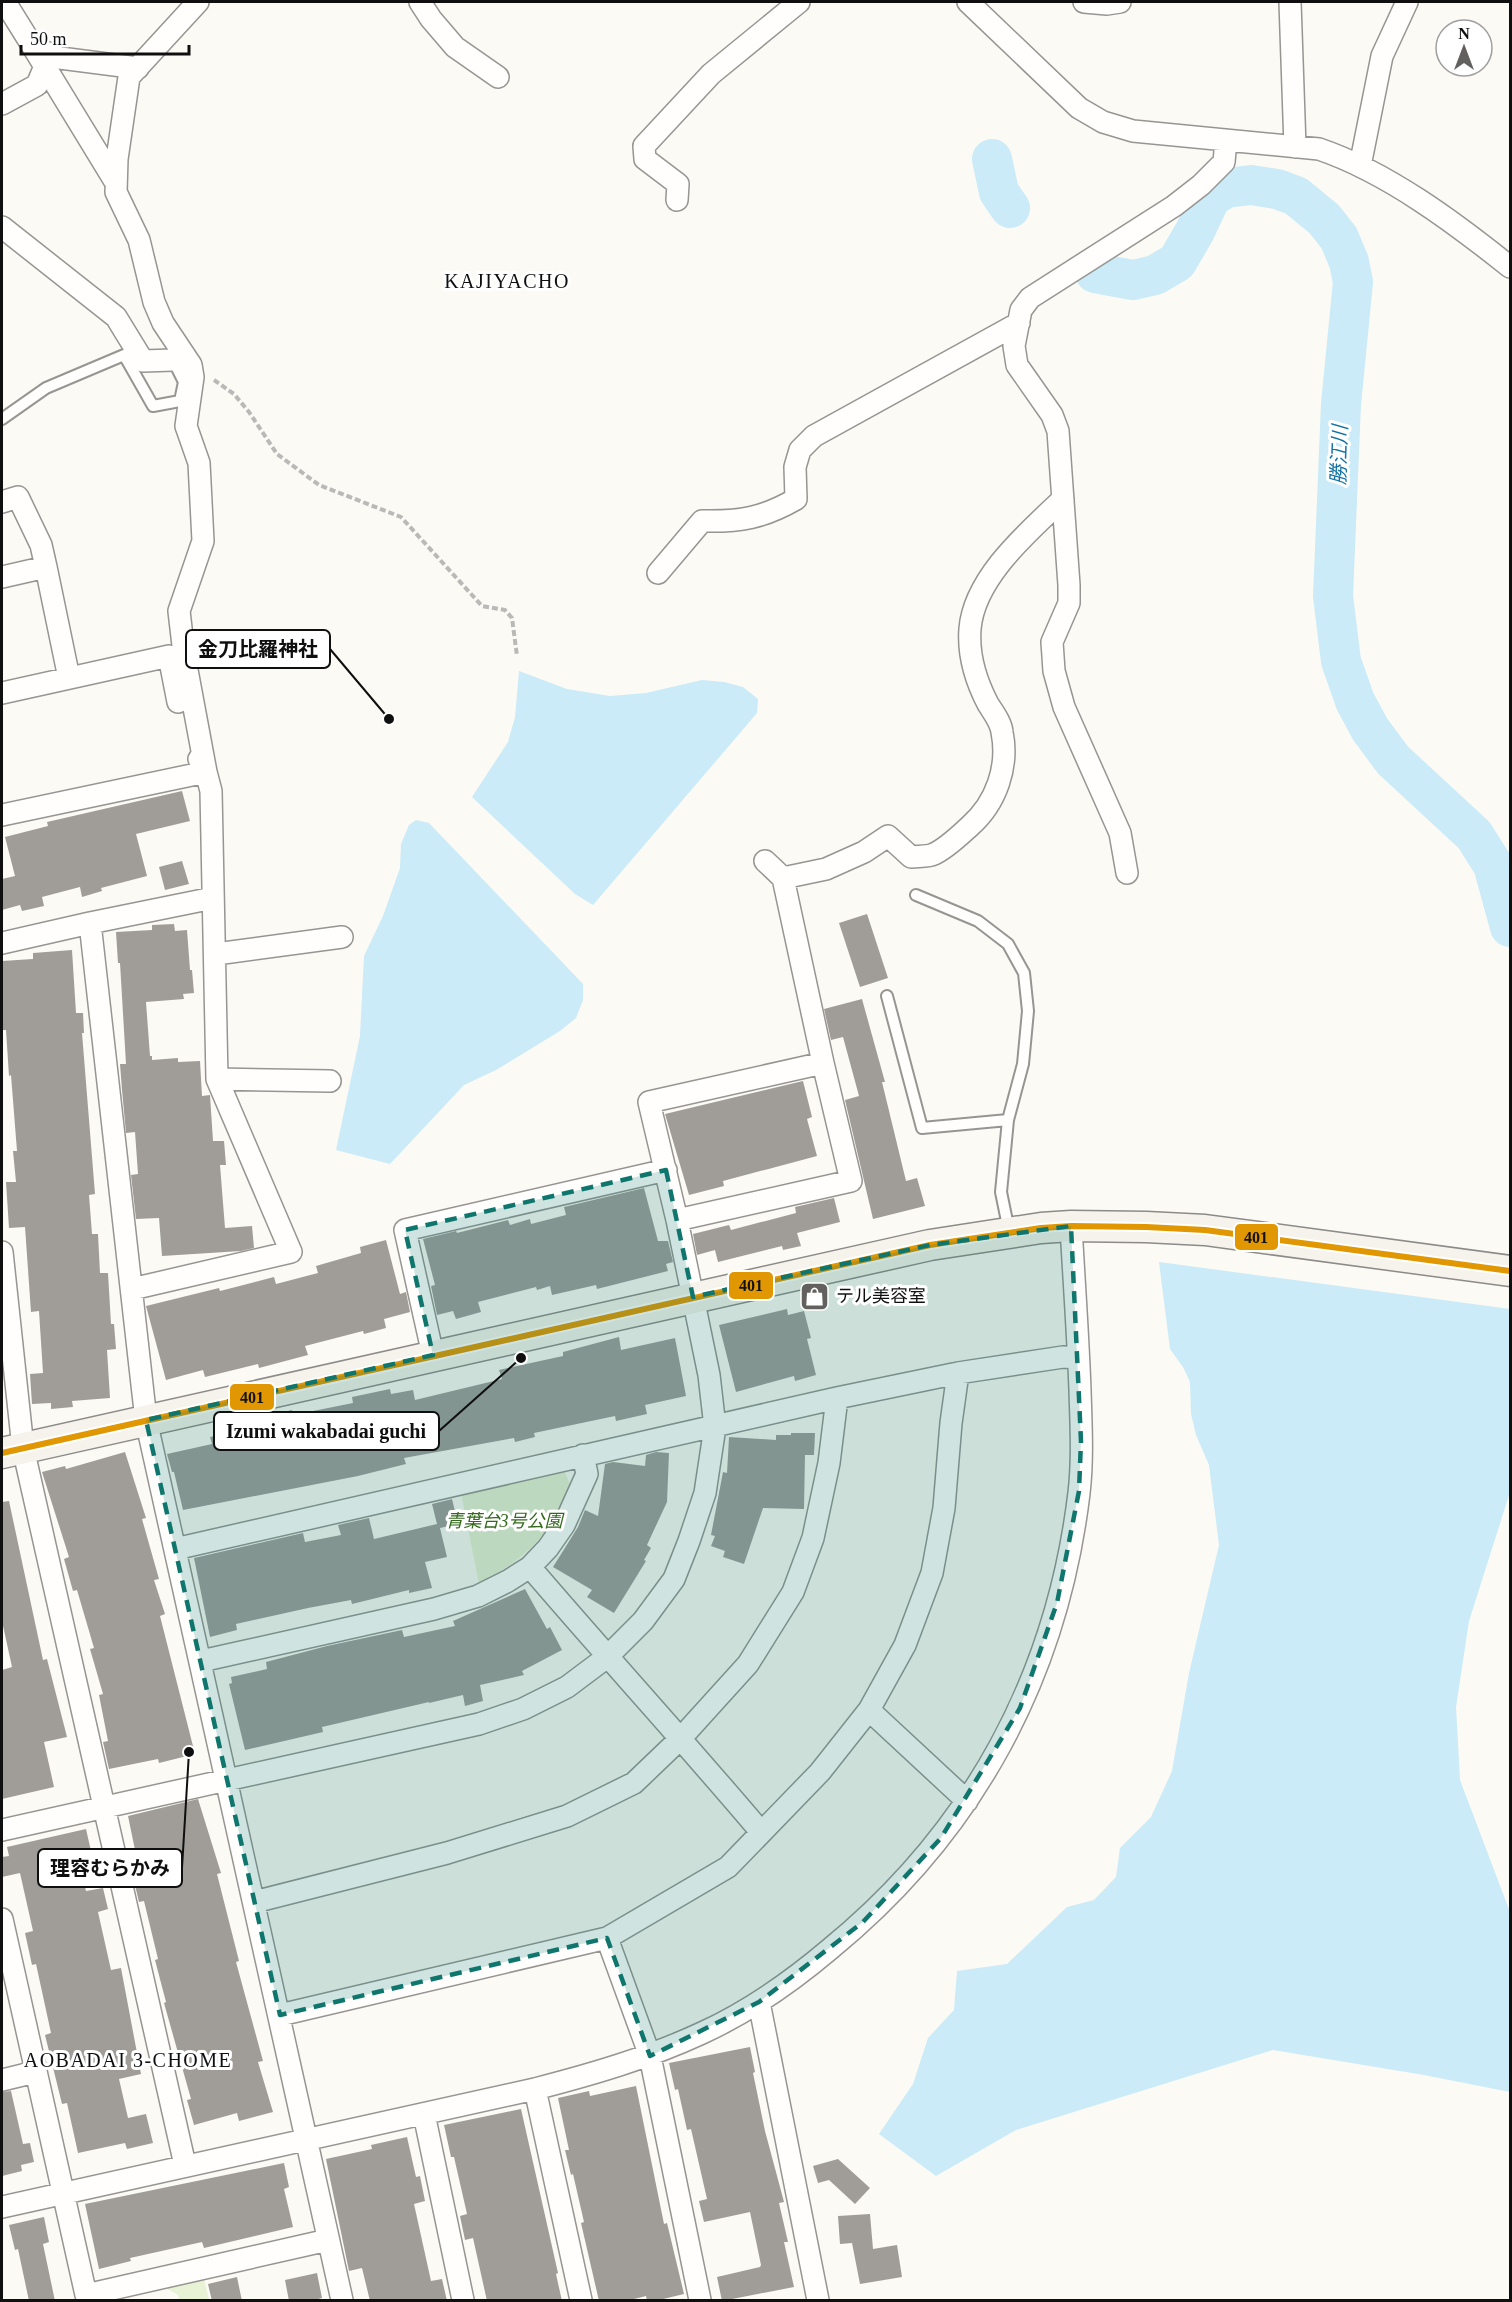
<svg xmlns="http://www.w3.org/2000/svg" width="1512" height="2302" viewBox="0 0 1512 2302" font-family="'Times New Roman','Noto Sans JP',serif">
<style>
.green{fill:#e8f2d4}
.water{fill:#caebf7}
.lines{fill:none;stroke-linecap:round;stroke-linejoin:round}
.river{stroke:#caebf7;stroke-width:40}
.building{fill:#a09d99}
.lane-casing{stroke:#969592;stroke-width:14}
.street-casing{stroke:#969592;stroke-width:24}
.secondary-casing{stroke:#8c8b89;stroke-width:33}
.path{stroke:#b9b9b8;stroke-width:4;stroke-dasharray:6 3;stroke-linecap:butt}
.lane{stroke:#fffefd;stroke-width:10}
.street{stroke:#fffefd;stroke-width:21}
.secondary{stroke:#f5f3eb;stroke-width:30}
.bus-1-casing{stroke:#fff;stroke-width:10}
.bus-1{stroke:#e09702;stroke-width:6}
.marked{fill:#0f766e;fill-opacity:0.2;stroke:#0f766e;stroke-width:4.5;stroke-dasharray:12 8;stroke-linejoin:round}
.labels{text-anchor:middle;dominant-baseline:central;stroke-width:6;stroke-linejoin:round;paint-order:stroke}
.poi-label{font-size:18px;fill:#0f0f0f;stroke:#fff;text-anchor:start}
.park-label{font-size:18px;font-style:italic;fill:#336a1c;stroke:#fff}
.neighbourhood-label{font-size:20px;letter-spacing:1.5px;fill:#0f0f0f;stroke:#fff}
.water-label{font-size:20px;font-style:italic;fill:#1373a6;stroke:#fff}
.leader{fill:none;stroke:#0f0f0f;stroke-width:2}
.callout-dot{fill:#0f0f0f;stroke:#fff;stroke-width:2}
.callout{fill:#fff;stroke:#0f0f0f;stroke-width:2}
.callout-label{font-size:20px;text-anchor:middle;font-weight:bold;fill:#0f0f0f}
.line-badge{stroke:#fff;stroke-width:2}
.pale-badge-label{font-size:16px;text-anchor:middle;font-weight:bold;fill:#111}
</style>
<rect width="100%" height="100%" fill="#fcfaf4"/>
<path class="green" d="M564,1470L570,1484C551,1535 526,1558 479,1584L461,1493Z
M204,2279L209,2300H179L178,2295L166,2288Z"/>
<path class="water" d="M519,671L567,689L610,696L646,693L702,680L724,682L743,687L758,699L757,713L593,905L575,894L472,797L508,742L515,717Z
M416,820L429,823L583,984V1000L576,1018L560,1031L496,1070L464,1085L390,1164L336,1150L360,1036L364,956L383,916L400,868L401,844L409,825Z
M1159,1262L1510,1309V1492L1469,1621L1456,1707L1460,1780L1510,1912V2092L1424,2075L1273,2050L1016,2130L936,2176L879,2134L913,2084L928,2038L954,2010L957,1971L1007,1964L1067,1907L1094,1900L1116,1877L1120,1848L1151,1817L1172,1771L1189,1673L1219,1545L1209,1465L1196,1435L1191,1414L1190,1382L1183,1367L1170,1349Z"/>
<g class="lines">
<path class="river" d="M992,159L999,192L1010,208
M1095,273L1133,280L1155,275L1177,262L1195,231L1211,197L1226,188L1251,185L1277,189L1296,196L1324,219L1339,238L1349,262L1353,282L1341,404L1333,596L1341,661L1355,701L1370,729L1393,760L1474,835L1493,865L1510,927"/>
</g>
<path class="building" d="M182,791L190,821L136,834L147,876L101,888L102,891L82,897L80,887L42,897L44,906L22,911L20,905L2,910V879L15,876L5,837L48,826L47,822Z
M182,861L189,884L165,890L159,867Z
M867,914L888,978L860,987L839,923Z
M174,924L175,931L187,930L190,970H192L194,993L183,994L184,999L146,1002L150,1056H152V1060L178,1058V1062L200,1061L202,1096L210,1095L213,1141H224L226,1165H220L225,1228L252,1226L254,1248L241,1251L162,1256L159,1218L136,1219L131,1175L138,1174L135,1132L126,1133L122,1090L120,1064H126L120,963H118L116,932L152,930V925Z
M72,950L76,1013H83L84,1033H82L95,1194L89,1195L92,1234H98L100,1273H108L111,1324H114L116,1349L107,1350L110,1398L72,1401L73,1407L51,1409V1403L32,1404L30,1374L43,1373L39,1311L31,1312L25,1227L9,1228L6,1182H16L13,1151H17L11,1075L9,1076L6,1030H2V961L33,959V953Z
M862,999L885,1082H882L906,1181L917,1178L925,1206L873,1219L845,1100L859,1096L843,1037L831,1040L824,1009Z
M803,1081L812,1117L807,1119L817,1156L723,1181L724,1186L689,1195L665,1114Z
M644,1188L658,1241H668L673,1262L666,1264L668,1271L597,1289L596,1285L552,1295L550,1286L537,1290L536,1287L478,1302L481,1312L456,1319L453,1311L437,1315L431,1286L435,1285L423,1239L456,1231L457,1233L508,1220L510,1225L530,1219L531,1224L566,1215L564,1207Z
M834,1198L840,1222L797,1233L801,1246L783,1250L782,1246L718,1262L715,1250L697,1255L693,1234L729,1225L731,1230L796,1213L795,1207Z
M386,1240L400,1294L406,1292L410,1312L384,1319L386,1328L364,1334L363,1331L305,1346L308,1355L259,1368L258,1364L205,1377L203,1370L166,1380L146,1306L219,1288L220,1291L274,1277L276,1284L318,1273L316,1266L361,1253L360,1247Z
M787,1309L788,1315L804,1311L811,1338L807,1339L816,1375L795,1381L794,1376L736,1392L719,1325Z
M619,1337L621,1350L675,1338L686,1396L645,1405L647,1414L616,1421L615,1416L534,1433L535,1437L515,1442L514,1438L404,1458L406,1464L358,1476L183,1510L174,1472H172L167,1454L212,1444L210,1437L263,1425L262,1417L292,1410L293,1415L353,1403L352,1397L390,1389L391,1394L413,1390L415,1400L502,1379L499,1370L563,1356V1352Z
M791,1433H815L814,1455H805L804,1509L763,1508L744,1564L723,1557L725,1551L711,1546L715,1536L711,1535L723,1472L727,1473L729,1437L776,1440V1435H791Z
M125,1452L146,1518L142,1519L159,1579L154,1580L165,1614L160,1616L195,1754L159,1763L158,1759L109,1769L103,1742L108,1741L99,1695L103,1694L90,1649L94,1648L77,1590L73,1591L64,1559L69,1557L42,1472L65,1466L66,1469Z
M656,1452L669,1453L667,1502L647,1545L651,1548L644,1560L646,1561L614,1613L587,1597L592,1590L553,1567L578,1527L585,1510L598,1516L605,1464L613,1462L645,1466L646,1455Z
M452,1499L458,1524L440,1528L447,1557L425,1562L432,1588L409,1593V1590L352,1604L351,1600L308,1608L236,1624L237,1630L210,1637L194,1558L303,1533L305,1542L341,1535L338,1525L369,1518L374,1539L437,1524L432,1504Z
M9,1501L43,1660L47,1659L67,1737L44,1742L54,1787L2,1799V1670L12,1667L2,1621V1502Z
M525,1589L547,1629L550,1627L562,1650L522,1671L524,1675L480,1685L483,1701L465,1706L463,1695L429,1703V1702L322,1727L323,1732L245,1750L229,1684L232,1683L231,1677L267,1669L266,1662L327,1646L402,1630L404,1637L455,1626L453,1621Z
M198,1799L221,1873L217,1874L239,1961L236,1962L263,2061L258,2062L273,2112L239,2121L237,2113L194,2125L187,2100L191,2099L164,2003L166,2002L155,1960L158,1959L144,1901L139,1902L134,1881L141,1879L128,1816Z
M86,1829L91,1851L78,1854L86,1891L103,1888L108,1909L98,1912L111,1970L121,1968L141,2074L119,2079L128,2118L146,2114L153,2143L127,2149L125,2143L78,2153L67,2103L62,2104L45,2035L51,2033L36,1964L32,1965L25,1933L33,1931L20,1873L2,1877V1857L9,1856L7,1847Z
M750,2047L755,2072L753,2073L765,2131L784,2202L779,2203L788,2242H784L794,2287L722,2301L717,2277L760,2267L761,2265L750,2212L704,2222L699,2201L707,2199L691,2129L687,2130L678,2089L675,2090L669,2063Z
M636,2086L664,2224L667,2223L684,2294L655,2301H647L646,2296L626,2301H599L581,2223L584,2222L573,2174L571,2175L565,2150H569L558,2098L589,2091L590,2096Z
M11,2091L23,2144L30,2143L34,2162L21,2165L22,2171L2,2176V2092Z
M521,2109L558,2273L556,2274L562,2301H487L473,2238L465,2240L460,2216L467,2214L454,2157H451L444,2125Z
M407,2137L416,2177L420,2176L425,2201L414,2204L431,2281L442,2279L447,2301H370L362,2268L349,2271L326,2159L372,2149L371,2145Z
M838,2159L870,2188L855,2204L829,2180L818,2183L813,2166Z
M284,2163L289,2187L284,2189L293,2227L204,2248L202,2242L130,2258L131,2261L99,2269L85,2204Z
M870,2214L873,2249L897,2245L902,2277L860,2284L852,2243L840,2244L838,2216Z
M44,2217L49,2242L43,2244L55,2301H29L18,2249L15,2250L9,2225Z
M317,2273L322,2298L310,2301H289L285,2280Z
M237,2277L242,2301H212L208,2284Z"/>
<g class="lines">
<defs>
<path id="lane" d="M2,419L46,388L124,355L153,406L180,401L184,382L173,360L175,359
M916,895L978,921L1008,944L1024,973L1028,1011L1023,1064L1008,1120L1001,1192L1009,1231
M887,996L922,1128L1008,1120"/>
<path id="street" d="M5,2L33,47L60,58L138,68
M420,2L431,19L455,47L498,77
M968,2L1079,108L1103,122L1133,131L1319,149C1387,172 1455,223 1510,267
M1084,2L1107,4L1120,2
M1290,2L1295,147
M33,47L116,183
M2,104L37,85L45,66
M1360,166L1382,56L1407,2
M677,200L678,184L645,159L644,146L711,74L799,2
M2,227L116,317L143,361L173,360
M2,502L18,497L41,545L46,567
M658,573L702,521C740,522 763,518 796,499L795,467L800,450L814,436L1019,323
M2,577L46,567L69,678
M2,693L169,656L178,702
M2,815L206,772L184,654L179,611L203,541L199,463L186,426L193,377L191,365L163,323L154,302L139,240L116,192L117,159L129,77L198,2
M765,861L783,878L823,1063
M1127,873L1120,833L1064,707L1054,671L1052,642L1069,603V585L1058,431L1052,415L1017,365L1014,346L1021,310L1030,298L1174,206L1201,185L1224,162L1226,140
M783,878L826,869L864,852L888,836L911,857C918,856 928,857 934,854C947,848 959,836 970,826C996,803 1009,767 1002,732C1001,722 993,712 988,704C976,681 968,655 970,629C974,578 1028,532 1063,499
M90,923L213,898
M2,943L90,923L146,1420L342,2300
M216,954L342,937
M217,1079L330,1081
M2,1252L23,1448L185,2165
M132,1289L291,1252L217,1079L211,791L206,772L199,759
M433,1355L405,1230L666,1170
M175,1549L837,1398L958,1373L1063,1357L1078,1358
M530,1567C606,1656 685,1742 761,1832
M201,1661L434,1609L478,1596L508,1581L530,1567L548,1548L564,1525L587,1474L583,1455
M869,1710L967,1801
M2,1830L479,1724L523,1709L567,1687L607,1657L643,1621L674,1579L689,1541L705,1493L715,1427L709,1375L677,1220L649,1102L823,1063L851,1181L677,1220
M254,1902L447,1853L567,1816L634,1783L681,1738L748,1664L793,1592L813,1538L829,1463L837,1398
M2,1919L86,2295L328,2240
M607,1938L650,2056L700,2300
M759,2002L818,2300
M280,2015L607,1938L728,1867L820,1772L869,1710L905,1645L932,1573L944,1508L951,1423L958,1373
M2,2080L35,2072
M535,2089L581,2300
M424,2114L463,2300
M2,2207L535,2089C593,2074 648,2058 702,2033C748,2012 791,1982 830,1949C973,1832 1057,1677 1079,1493C1083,1459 1081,1424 1080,1390C1078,1335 1074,1281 1071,1226"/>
<path id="secondary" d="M2,1453L930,1245L1041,1228L1071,1226L1146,1227L1205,1230L1510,1271"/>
</defs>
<use href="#lane" class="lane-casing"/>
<use href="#street" class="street-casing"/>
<use href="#secondary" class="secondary-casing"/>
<path class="path" d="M214,380L234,394L249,412L277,454L319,485L401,517L482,606L505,610L512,618L517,656"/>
<use href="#lane" class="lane"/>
<use href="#street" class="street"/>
<use href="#secondary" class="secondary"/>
<defs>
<path id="bus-1" d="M2,1453L930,1245L1041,1228L1071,1226L1146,1227L1205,1230L1510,1271"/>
</defs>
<use href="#bus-1" class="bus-1-casing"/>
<use href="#bus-1" class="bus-1"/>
</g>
<path class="marked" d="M666,1170L693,1297L930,1245L1071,1226L1081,1441L1079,1491L1057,1603L1020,1708L941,1838L863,1922L759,2002L650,2056L607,1938L280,2015L146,1420L433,1355L405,1230Z"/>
<defs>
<symbol id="shop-square" viewBox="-11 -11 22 22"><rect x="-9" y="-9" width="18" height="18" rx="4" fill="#62615f" stroke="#fff"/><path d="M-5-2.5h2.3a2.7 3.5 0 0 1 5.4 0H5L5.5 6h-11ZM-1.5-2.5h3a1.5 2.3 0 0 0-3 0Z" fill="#fff"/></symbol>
</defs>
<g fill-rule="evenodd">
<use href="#shop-square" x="798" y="1280" width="33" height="33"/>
</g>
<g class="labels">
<g class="poi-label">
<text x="836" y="1296">テル美容室</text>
</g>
<g class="park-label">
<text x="504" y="1521">青葉台3号公園</text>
</g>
<g class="neighbourhood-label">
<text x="507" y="281">KAJIYACHO</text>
<text x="128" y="2060">AOBADAI 3-CHOME</text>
</g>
<g class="water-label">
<text transform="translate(1339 455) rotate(-88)">勝江川</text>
</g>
</g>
<path class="leader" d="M389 719L330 649M521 1358L439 1431M189 1752L182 1868"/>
<g class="callout-dot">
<circle cx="389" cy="719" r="6"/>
<circle cx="521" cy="1358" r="6"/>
<circle cx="189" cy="1752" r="6"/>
</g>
<g class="callout">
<rect x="186" y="630" width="144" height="38" rx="6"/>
<rect x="214" y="1412" width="225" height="38" rx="6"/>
<rect x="38" y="1849" width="144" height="38" rx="6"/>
</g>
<g class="callout-label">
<text x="258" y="656">金刀比羅神社</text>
<text x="326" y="1438">Izumi wakabadai guchi</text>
<text x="110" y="1875">理容むらかみ</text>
</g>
<g class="line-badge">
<rect x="1234" y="1223" width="45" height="28" rx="6" fill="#e09702"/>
<rect x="728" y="1271" width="46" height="29" rx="6" fill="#e09702"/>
<rect x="229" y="1383" width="46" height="28" rx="6" fill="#e09702"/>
</g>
<g class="pale-badge-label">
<text x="1256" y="1243">401</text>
<text x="751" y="1291">401</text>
<text x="252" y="1403">401</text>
</g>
<rect width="1512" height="2302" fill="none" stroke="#0f0f0f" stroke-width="6"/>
<g transform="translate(1464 48)"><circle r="28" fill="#ffffff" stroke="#9f9f9f" stroke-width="1.5"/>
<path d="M0-4.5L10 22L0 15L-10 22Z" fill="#62615f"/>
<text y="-9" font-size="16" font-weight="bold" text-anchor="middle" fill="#0f0f0f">N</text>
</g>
<path d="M21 45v9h168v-9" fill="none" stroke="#0f0f0f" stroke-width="3"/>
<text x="30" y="45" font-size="18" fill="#0f0f0f" stroke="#ffffff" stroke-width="4.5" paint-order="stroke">50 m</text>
</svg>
